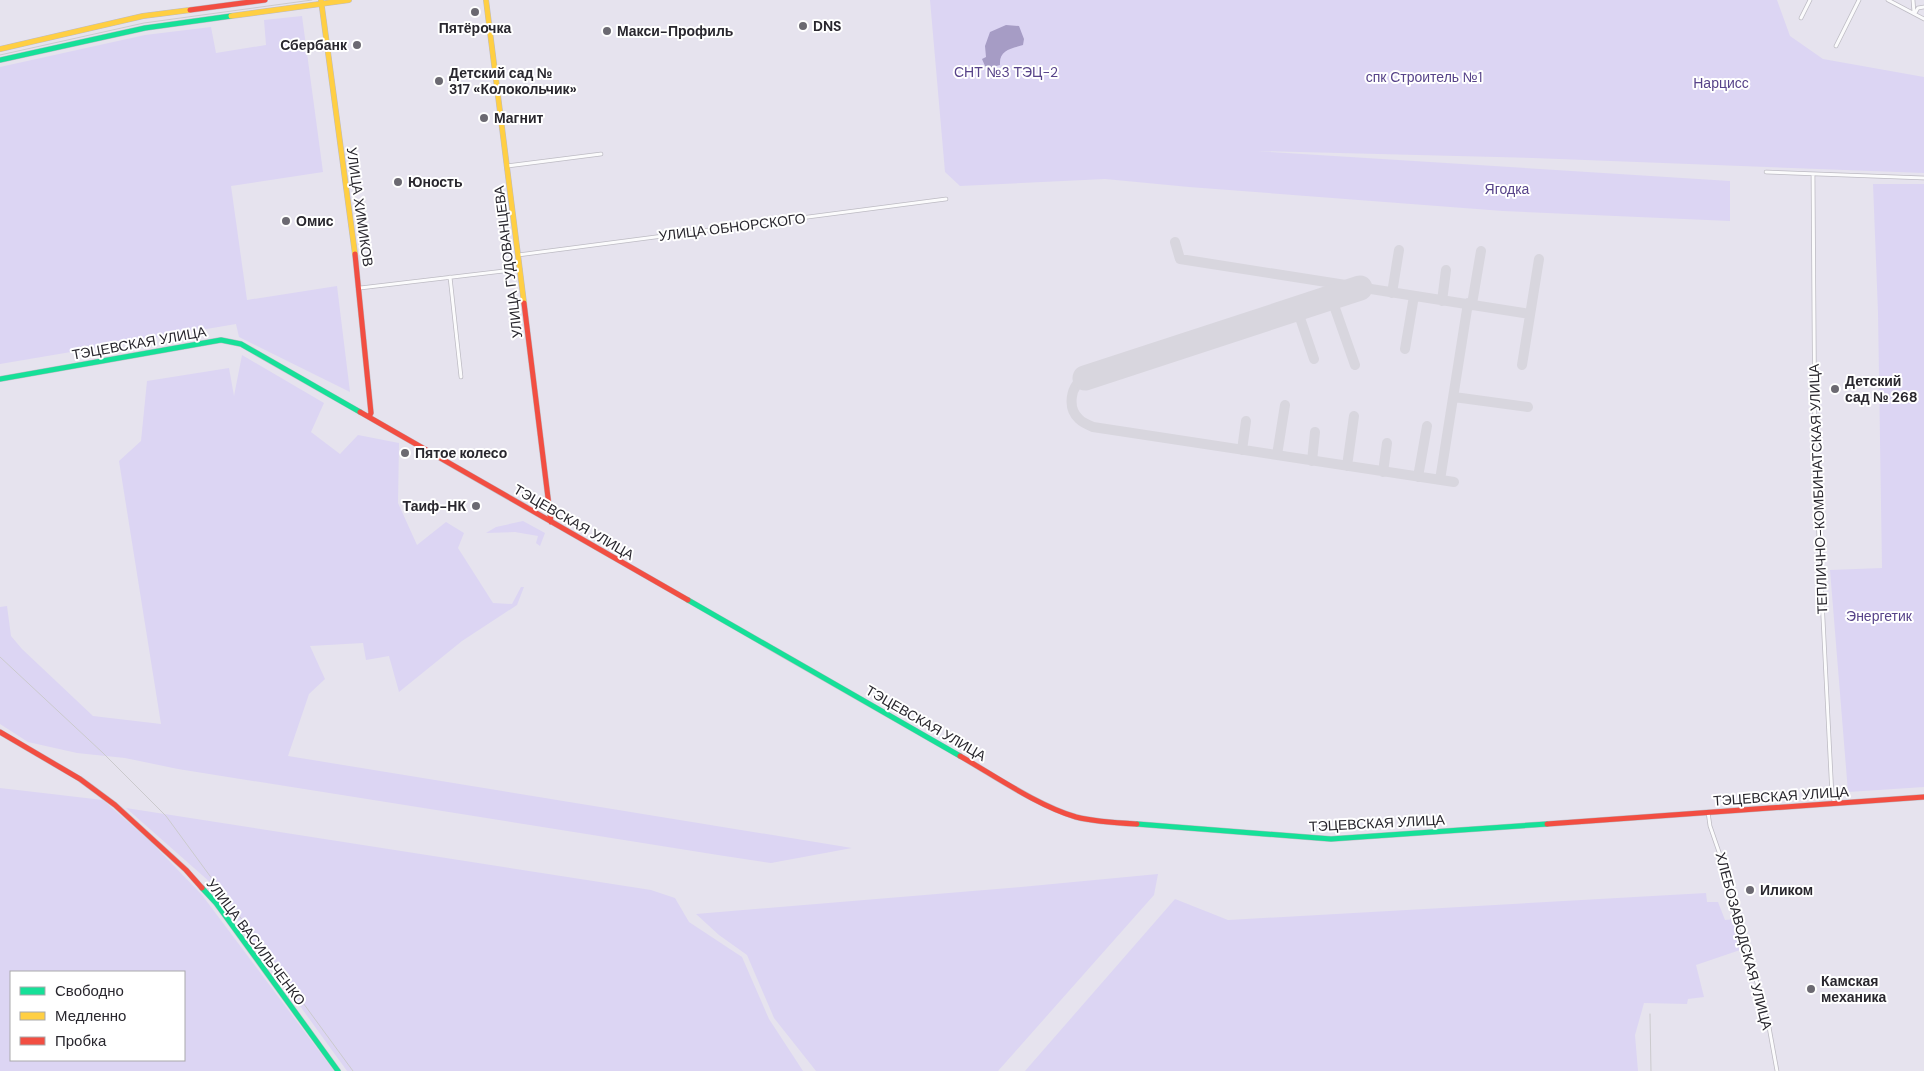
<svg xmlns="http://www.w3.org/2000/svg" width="1924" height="1071" viewBox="0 0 1924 1071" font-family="'DM Sans',sans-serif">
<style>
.green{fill:#dcd5f3;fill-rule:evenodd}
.water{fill:#a69cc5}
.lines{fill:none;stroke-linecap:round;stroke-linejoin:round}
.taxiway{stroke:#d8d6de;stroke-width:10}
.runway{stroke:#d8d6de;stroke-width:25}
.street-casing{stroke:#bdbbc3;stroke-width:4.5}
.fast-casing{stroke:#bdbbc3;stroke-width:6}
.slow-casing{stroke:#bdbbc3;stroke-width:6}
.jam-casing{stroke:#bdbbc3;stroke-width:6}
.street{stroke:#fbfbfc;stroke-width:3}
.fast{stroke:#16e098;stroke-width:5}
.slow{stroke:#ffcf43;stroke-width:5}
.jam{stroke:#f24e42;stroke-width:5}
.tram{stroke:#cbcacd;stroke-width:1}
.rail{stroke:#cbcacd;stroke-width:1}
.poi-dot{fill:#6b6971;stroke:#fff;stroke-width:2}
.labels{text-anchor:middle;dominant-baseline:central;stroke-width:4;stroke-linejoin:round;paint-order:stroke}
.poi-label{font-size:14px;font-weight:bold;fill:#29272e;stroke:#fff;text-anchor:start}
.park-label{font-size:14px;fill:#574389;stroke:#fff}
.street-label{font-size:14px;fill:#29272e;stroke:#fff}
</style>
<rect width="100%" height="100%" fill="#e6e3ee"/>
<path class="green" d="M930,0H1777L1790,36L1823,59L1924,77V173L1533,158L1256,151L1730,181V221L1503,211L1189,187L1105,179L960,186L945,172Z
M302,16L323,172L231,186L247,300L337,286L350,392L239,337L236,324L0,364V67L145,35L211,27L216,53L266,45L264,20Z
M1873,184H1924V787L1848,792L1830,570L1882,568L1878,312Z
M242,355L324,403L311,432L340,454L358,435L399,443L398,503L417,545L446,522L464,533L458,548L493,603L512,604L521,587H524L517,605L462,641L399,692L389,656L366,660L363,643L310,646L325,679L309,694L288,756L852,848L771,863L718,855L178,769L125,758L77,753L28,742L0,724V607L7,606L11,636L22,649L93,716L161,724L119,461L141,441L147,381L229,368L234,396Z
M523,521L545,533L540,546L536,543L538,536L515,532L486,533L496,527Z
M0,788L103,800L151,842L202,895L334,1071H0ZM184,972V1060H11V972Z
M126,808L651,890L675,898L689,922L742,957L769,1019L803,1071H347L211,883Z
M1158,874L1154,895L998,1071H816L774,1018L747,955L719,935L696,914L1021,887Z
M1706,893L1707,902H1718L1725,920L1734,919L1743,949L1696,965L1704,997L1688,999L1687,1004L1644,1003L1635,1035L1638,1071H1025L1175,899L1228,920Z"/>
<path class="water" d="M1006,25L1019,26L1024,39L1023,45C1010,49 999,50 1000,65L989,68L985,66L982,59L986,57L985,46L990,32Z"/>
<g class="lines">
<path class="taxiway" d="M1175,242L1180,259L1530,314
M1392,293L1399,250
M1331,297L1355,365
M1442,301L1446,270
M1472,304L1481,251
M1297,309L1314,359
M1405,349L1414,296
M1522,365L1539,259
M1085,378C1070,385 1067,408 1079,419C1083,423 1088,425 1093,427L1454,482
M1454,397L1528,407
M1242,450L1246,421
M1277,455L1285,405
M1312,461L1315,432
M1347,466L1354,416
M1383,472L1387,443
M1418,477L1427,426
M1440,480L1468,303"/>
<path class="runway" d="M1085,378L1360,288"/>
<defs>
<path id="street" d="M1888,0L1924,19
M1913,0L1914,13
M1915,13L1918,8L1924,7
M1801,18L1810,0
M1836,46L1859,0
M507,166L601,154
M1766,172L1924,178
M1813,174L1815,461L1832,796L1835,803
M518,255L946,199
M450,277L461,377
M360,288L520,269
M1708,812L1710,826L1728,878L1769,1027L1777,1071"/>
<path id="fast" d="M0,60L145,28L231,16
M0,379L221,340L241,344L360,412
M688,600L960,756
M1137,824L1331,839L1547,824
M202,888L216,903L338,1071"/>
<path id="slow" d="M321,0L355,254
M486,0L524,303
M231,16L349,0
M0,49L143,16L190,10"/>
<path id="jam" d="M190,10L265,0
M355,254L371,413L369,417
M524,303L551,522
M360,412L688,600
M0,732L80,779L115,805L186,870L202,888
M960,756C995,776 1038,806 1076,817C1096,822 1117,823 1137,824
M1547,824L1924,797"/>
</defs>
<use href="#street" class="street-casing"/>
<use href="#fast" class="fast-casing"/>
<use href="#slow" class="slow-casing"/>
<use href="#jam" class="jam-casing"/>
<use href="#street" class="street"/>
<use href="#fast" class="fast"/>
<use href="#slow" class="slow"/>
<use href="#jam" class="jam"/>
<path class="tram" d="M0,55L144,23L312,0"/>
<path class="rail" d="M0,657L103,753L166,816L353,1071
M1650,1014L1651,1071"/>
</g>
<g class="poi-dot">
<circle cx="475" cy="12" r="5"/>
<circle cx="803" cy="26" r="5"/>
<circle cx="607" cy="31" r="5"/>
<circle cx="357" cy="45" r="5"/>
<circle cx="439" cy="81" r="5"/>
<circle cx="484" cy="118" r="5"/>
<circle cx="398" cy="182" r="5"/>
<circle cx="286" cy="221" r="5"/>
<circle cx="1835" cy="389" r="5"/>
<circle cx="405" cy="453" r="5"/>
<circle cx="476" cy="506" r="5"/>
<circle cx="1750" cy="890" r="5"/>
<circle cx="1811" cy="989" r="5"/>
</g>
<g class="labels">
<g class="poi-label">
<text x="813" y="26">DNS</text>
<text x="475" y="28" text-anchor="middle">Пятёрочка</text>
<text x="617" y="31">Макси-Профиль</text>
<text x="347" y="45" text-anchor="end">Сбербанк</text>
<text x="449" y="73">Детский сад №<tspan x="449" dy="16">317 «Колокольчик»</tspan></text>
<text x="494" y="118">Магнит</text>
<text x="408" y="182">Юность</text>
<text x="296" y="221">Омис</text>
<text x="1845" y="381">Детский<tspan x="1845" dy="16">сад № 268</tspan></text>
<text x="415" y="453">Пятое колесо</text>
<text x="466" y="506" text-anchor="end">Таиф-НК</text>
<text x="1760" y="890">Иликом</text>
<text x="1821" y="981">Камская<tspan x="1821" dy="16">механика</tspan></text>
</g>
<g class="park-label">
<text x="1006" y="72">СНТ №3 ТЭЦ-2</text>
<text x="1424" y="77">спк Строитель №1</text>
<text x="1721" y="83">Нарцисс</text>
<text x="1507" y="189">Ягодка</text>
<text x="1879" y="616">Энергетик</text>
</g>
<g class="street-label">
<text transform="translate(360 207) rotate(82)">УЛИЦА ХИМИКОВ</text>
<text transform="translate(732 227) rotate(-7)">УЛИЦА ОБНОРСКОГО</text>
<text transform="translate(508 262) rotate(-97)">УЛИЦА ГУДОВАНЦЕВА</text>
<text transform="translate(139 343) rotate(-10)">ТЭЦЕВСКАЯ УЛИЦА</text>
<text transform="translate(1818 489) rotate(-92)">ТЕПЛИЧНО-КОМБИНАТСКАЯ УЛИЦА</text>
<text transform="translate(574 522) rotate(30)">ТЭЦЕВСКАЯ УЛИЦА</text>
<text transform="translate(926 723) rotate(30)">ТЭЦЕВСКАЯ УЛИЦА</text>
<text transform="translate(1781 796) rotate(-4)">ТЭЦЕВСКАЯ УЛИЦА</text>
<text transform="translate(1377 823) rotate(-3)">ТЭЦЕВСКАЯ УЛИЦА</text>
<text transform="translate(1744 941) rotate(75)">ХЛЕБОЗАВОДСКАЯ УЛИЦА</text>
<text transform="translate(256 942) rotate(53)">УЛИЦА ВАСИЛЬЧЕНКО</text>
</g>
</g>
<rect x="10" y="971" width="175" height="90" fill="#ffffff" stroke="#a9a9ab"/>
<rect x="20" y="987" width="25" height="8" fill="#16e098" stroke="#a9a9ab"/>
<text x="55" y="996" font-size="15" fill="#29272e">Свободно</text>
<rect x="20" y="1012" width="25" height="8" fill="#ffcf43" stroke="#a9a9ab"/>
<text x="55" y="1021" font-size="15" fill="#29272e">Медленно</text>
<rect x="20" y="1037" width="25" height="8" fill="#f24e42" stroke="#a9a9ab"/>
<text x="55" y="1046" font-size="15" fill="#29272e">Пробка</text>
</svg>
